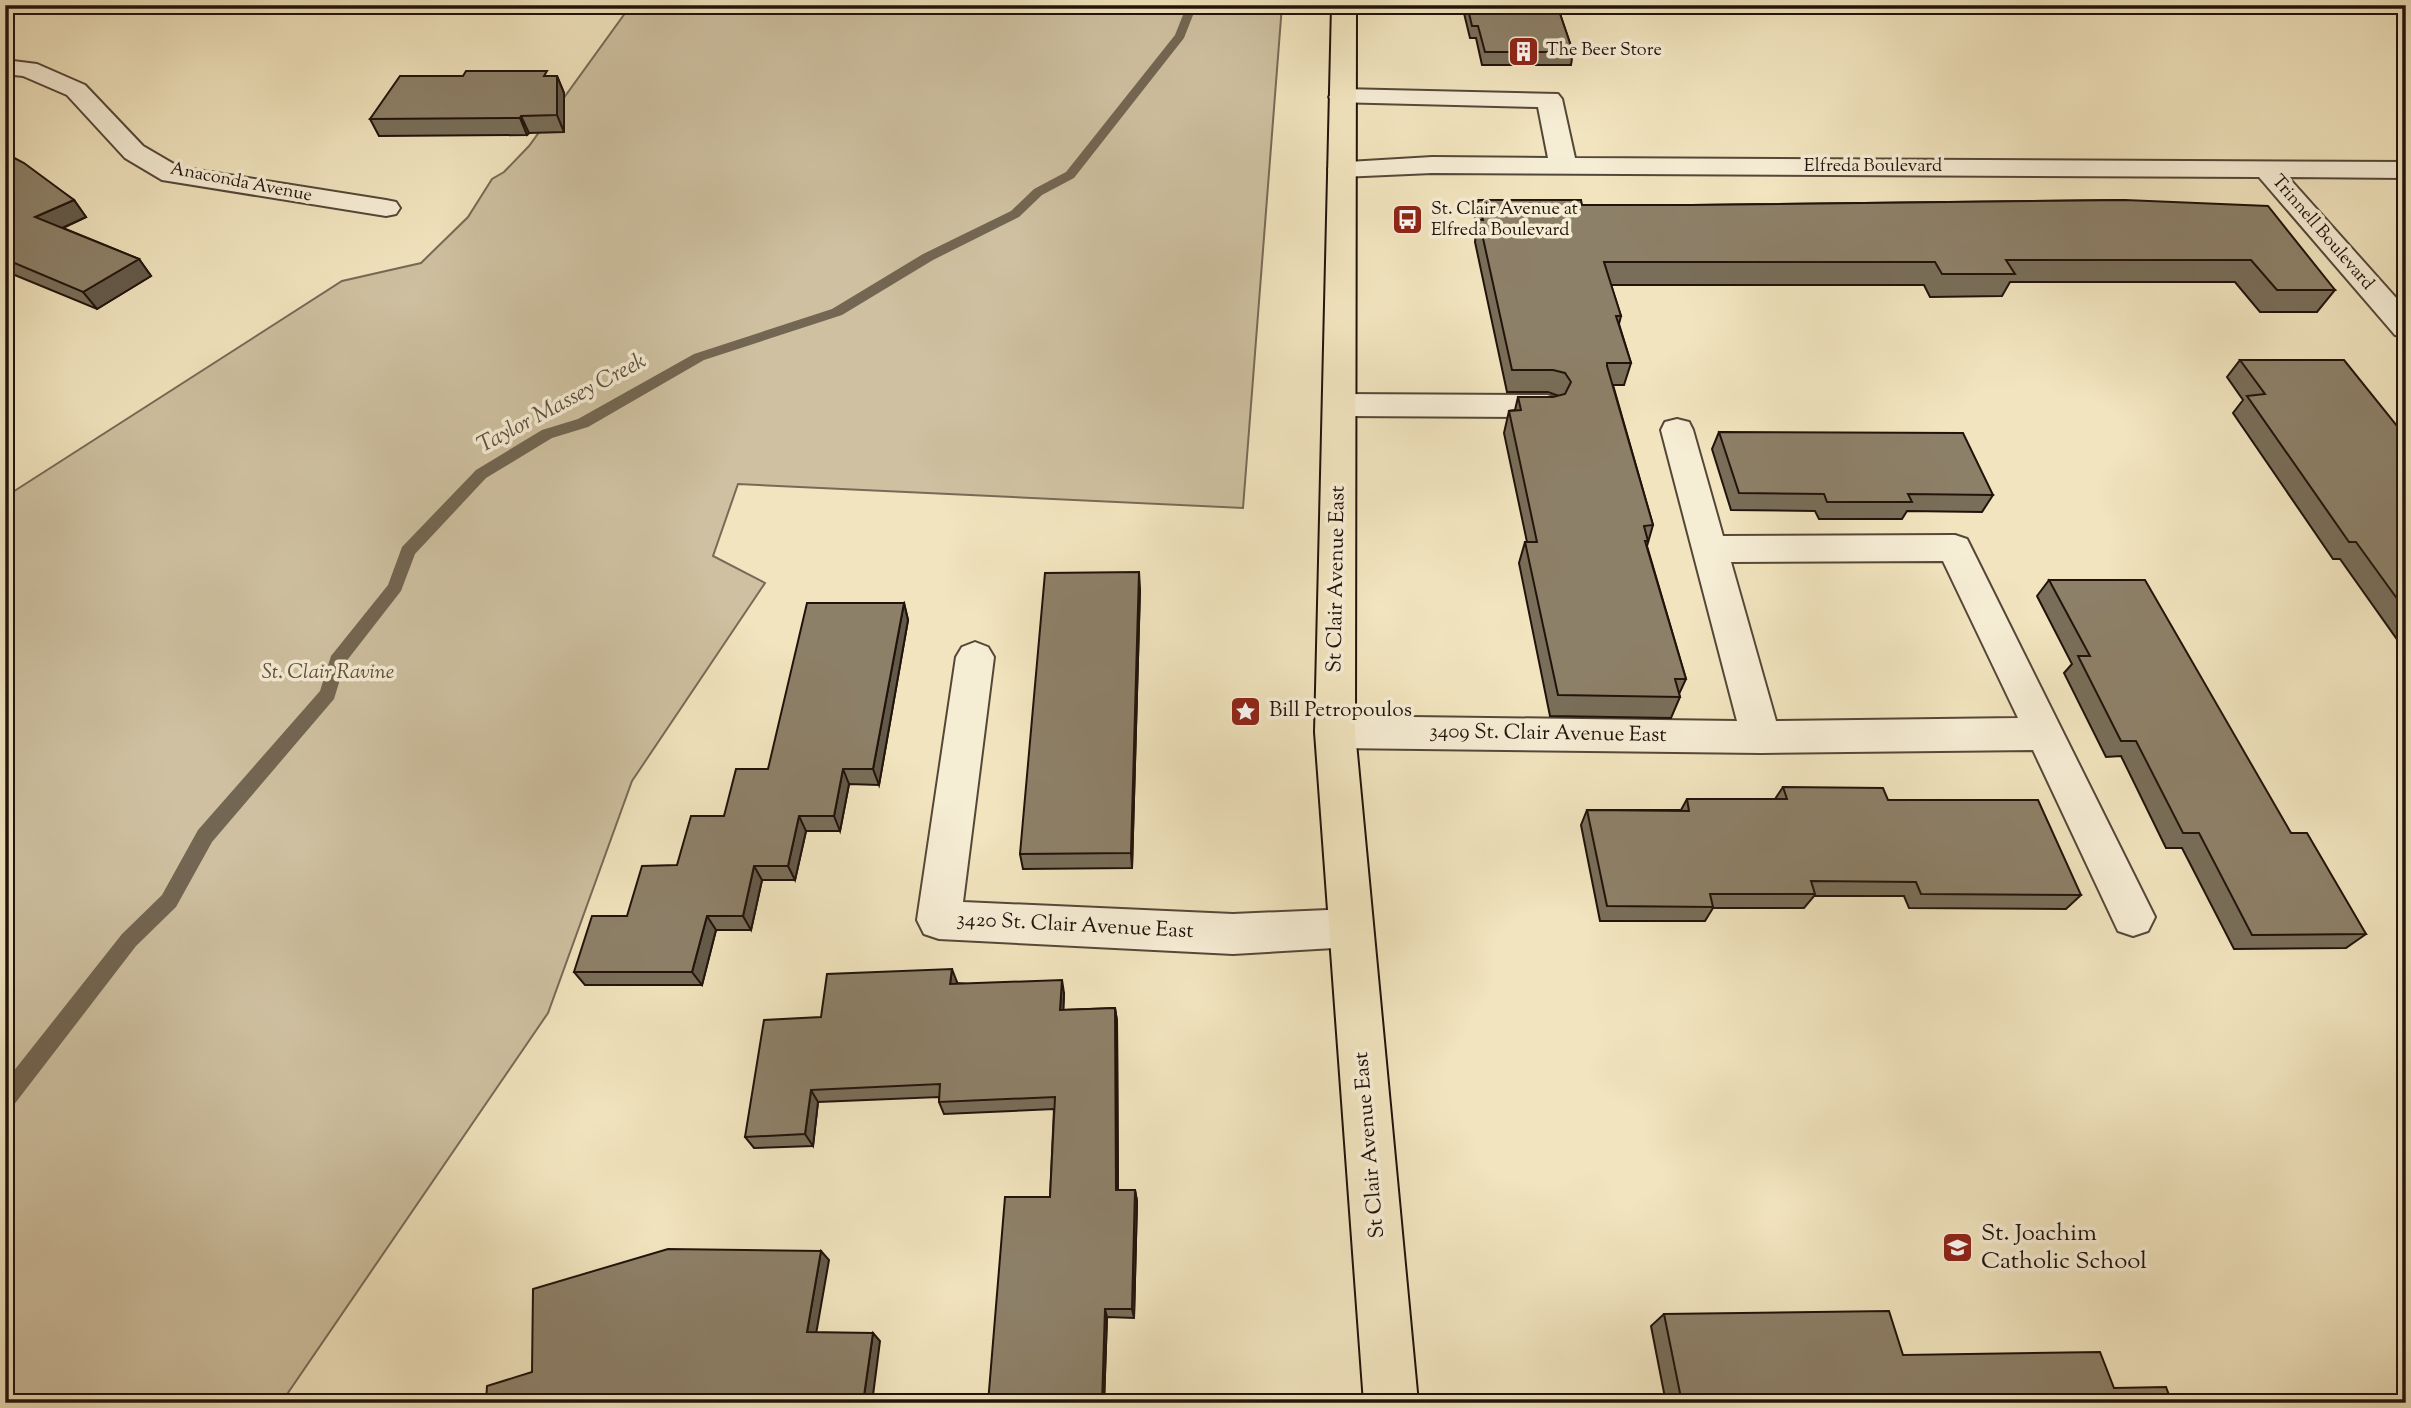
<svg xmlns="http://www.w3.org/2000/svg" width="2411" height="1408" viewBox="0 0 2411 1408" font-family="'Sorts Mill Goudy',serif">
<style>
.green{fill:#cec0a0;stroke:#786a56;stroke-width:2}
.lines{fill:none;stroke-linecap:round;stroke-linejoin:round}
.stream{fill:#736652;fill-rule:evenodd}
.minor-casing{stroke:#554738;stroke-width:4}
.major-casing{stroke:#21130b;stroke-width:4}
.minor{fill:#f6edd5;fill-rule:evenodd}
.major{fill:#f1e4be;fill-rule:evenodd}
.wall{fill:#796e59;stroke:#21130b;stroke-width:2}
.shaded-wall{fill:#635a49;stroke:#21130b;stroke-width:2}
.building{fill:#8d8068;stroke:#21130b;stroke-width:2}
.labels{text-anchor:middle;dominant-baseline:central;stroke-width:7;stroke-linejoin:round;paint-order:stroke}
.far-poi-label{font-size:18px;fill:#21130b;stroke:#f6edd5;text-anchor:start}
.far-street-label{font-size:18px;fill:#21130b;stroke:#f6edd5}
.street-label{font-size:21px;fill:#21130b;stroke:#f6edd5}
.park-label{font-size:21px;font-style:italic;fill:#5e503f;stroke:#f6edd5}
.poi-label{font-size:21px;fill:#21130b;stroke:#f6edd5;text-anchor:start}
.water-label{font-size:23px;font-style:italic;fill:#5f5140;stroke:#f6edd5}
.near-poi-label{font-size:24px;fill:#21130b;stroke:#f6edd5;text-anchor:start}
</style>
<rect width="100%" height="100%" fill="#f1e4be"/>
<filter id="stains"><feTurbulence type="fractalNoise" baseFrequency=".00286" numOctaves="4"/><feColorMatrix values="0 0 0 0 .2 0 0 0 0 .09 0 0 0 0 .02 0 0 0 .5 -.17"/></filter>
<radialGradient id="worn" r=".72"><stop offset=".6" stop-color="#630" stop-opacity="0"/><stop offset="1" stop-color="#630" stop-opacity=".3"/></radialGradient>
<path class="green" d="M631,5H1282L1243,508L738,484L713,556L765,583L632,781L548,1013L281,1403H5V497L342,281L421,263L468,217L492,179L504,172L529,146Z"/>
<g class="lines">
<path class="stream" d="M1187,5H1197L1184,38L1074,178L1042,195L1019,217L933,260L842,315L704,360L588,427L552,438L486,478L415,554L401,591L345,663L334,699L212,842L176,907L136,946L13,1106L5,1109V1082L122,934L162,895L198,830L320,691L331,656L388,585L402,547L476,470L542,430L578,419L694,354L832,309L923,254L1011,211L1034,189L1066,172L1175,35Z"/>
<defs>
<path id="minor" d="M5,60L37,64L85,85L143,146L179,167L386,200L396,202L400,208L396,214L386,216L162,180L125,158L67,95L23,76L5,74Z
M1342,89L1558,94L1562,99L1575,158L2406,162V178L2288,177L2406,309V337L2395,335L2259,177L1432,173L1341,177L1331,175L1328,169L1331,163L1432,157L1548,158L1538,107L1333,102L1329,97L1333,92Z
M1339,394L1547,395L1558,398L1563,406L1558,414L1547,417L1339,416L1328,413L1323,405L1328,397Z
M1677,419L1689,422L1693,430L1723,536L1955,535L1967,539L2155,917L2148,931L2133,936L2118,931L2033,750L1761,753L1335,748L1321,743L1315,732L1321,721L1335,716L1737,721L1661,430L1665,422ZM1943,561L2018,718L1776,721L1731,562Z
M975,642L988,647L994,657L963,902L1233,914L1351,909L1366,914L1373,928L1366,942L1351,947L1233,954L939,939L924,934L917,920L956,657L962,647Z"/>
<path id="major" d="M1332,5H1356L1355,732L1418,1403H1364L1315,732Z"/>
</defs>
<use href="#minor" class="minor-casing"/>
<use href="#major" class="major-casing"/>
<use href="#minor" class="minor"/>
<use href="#major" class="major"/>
</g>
<path class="wall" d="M1462,5H1557L1573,52L1571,65H1482L1476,38H1470Z
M550,76H557L564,93V132L529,133L527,135L379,136L370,119Z
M5,153L74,200L86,217L63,228L139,259L151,276L97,309L5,271Z
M1478,200L1582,205H1692L2125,200L2335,290L2317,312H2260L2235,282H2010L2002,296L1930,297L1924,285H1611L1621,316L1619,324L1631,363L1624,385H1613L1653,525L1647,546L1686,679L1679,694L1680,697L1671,718L1550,716L1519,563L1525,542H1527L1504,433L1509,411L1515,410L1518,397H1553L1559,396L1548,392H1507L1475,242L1476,233L1474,223Z
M2240,360L2406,437V652L2340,559H2333L2233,413L2243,400L2227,377Z
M1719,432L1993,495L1982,512L1907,511L1902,519H1819L1815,511L1731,510L1712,449Z
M2049,580L2291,833L2366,934L2346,948L2234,949L2182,848H2166L2121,756L2106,757L2064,673L2072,664L2037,596Z
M1140,589L1132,868L1023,869L1020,854Z
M904,603L908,620L879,785L849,784L840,831H806L795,880H762L751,930H716L702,985H585L574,972L677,865L768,769Z
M1783,787L1888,800L2081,895L2066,909L1909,908L1904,896H1814L1804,908H1713L1705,921H1600L1581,825L1587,810H1681L1687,799H1775Z
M957,982V983L1064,993L1063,1010L1115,1008L1117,1021L1118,1190H1135L1137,1201L1134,1318L1107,1317L1104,1403H988L1050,1197L1054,1109L944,1114L939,1102V1097L818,1102L813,1146L754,1148L745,1137L821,1017Z
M1664,1314L1903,1355L2114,1388L2172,1403H1666L1651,1326Z"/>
<path class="shaded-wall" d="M557,76L564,93V132L557,115Z
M521,116L529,133L527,135L520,118Z
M74,200L86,217L49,234L35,217Z
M139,259L151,276L97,309L83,292Z
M1139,572L1140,589L1132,868L1131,853Z
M904,603L908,620L879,785L873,769Z
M843,769L849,784L840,831L834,816Z
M799,816L806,831L795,880L788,866Z
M754,866L762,880L751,930L743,916Z
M707,916L716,930L702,985L692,972Z
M952,969L957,982L955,997L950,984Z
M1062,980L1064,993L1063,1023L1060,1010Z
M1115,1008L1117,1021L1118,1201L1116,1190Z
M811,1090L818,1102L813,1146L805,1134Z
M1135,1190L1137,1201L1134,1318L1132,1309Z
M821,1251L829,1260L815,1340L807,1332Z
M1105,1309L1107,1317L1104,1403H1102Z
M873,1333L880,1341L872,1403H863Z"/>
<path class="building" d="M1467,5H1557L1573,52H1485L1478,26H1472Z
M466,71H547L544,76H557V115L521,116L520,118L370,119L400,76H463Z
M5,153L24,163L74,200L35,217L139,259L83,292L5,259Z
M1478,200H1581L1582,205H1692L2125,200L2268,206L2335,290H2277L2251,260H2006L2015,274H1942L1935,262H1604L1621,316H1616L1631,363H1607V366L1653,525L1644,526L1648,541H1645L1686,679H1675L1680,697L1558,695L1525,542H1537L1509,411L1521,410L1518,397H1553L1565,394L1571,382L1565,373L1553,370H1512L1479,220H1483Z
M2240,360H2344L2406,437V611L2356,542H2349L2247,396L2265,394Z
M1719,432L1963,433L1993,495L1908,494L1912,502H1827L1824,494L1739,493Z
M1139,572L1131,853L1020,854L1045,573Z
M2049,580H2145L2291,833H2307L2366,934L2252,935L2199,833H2183L2136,741H2121L2078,656H2090Z
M807,603H904L873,769H843L834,816H799L788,866H754L743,916H707L692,972H574L592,916H627L642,866L677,865L691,816H724L736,769H768Z
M1783,787L1883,788L1888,800H2038L2081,895L1921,894L1916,882L1811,881L1815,894H1710L1713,907L1607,906L1587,810L1689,811L1687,799H1787Z
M952,969L950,984L1062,980L1060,1010L1115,1008L1116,1190H1135L1132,1309H1105L1102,1403H988L1005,1197H1050L1055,1097L939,1102L940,1084L811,1090L805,1134L745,1137L764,1020L821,1017L827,974Z
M668,1249L821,1251L807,1332L873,1333L863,1403H486L487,1386L532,1372L533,1289Z
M1889,1311L1903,1355L2100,1352L2114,1388L2166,1387L2172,1403H1682L1664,1314Z"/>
<defs>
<symbol id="building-square" viewBox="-11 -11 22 22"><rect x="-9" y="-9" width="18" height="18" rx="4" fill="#8f2418" stroke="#f6edd5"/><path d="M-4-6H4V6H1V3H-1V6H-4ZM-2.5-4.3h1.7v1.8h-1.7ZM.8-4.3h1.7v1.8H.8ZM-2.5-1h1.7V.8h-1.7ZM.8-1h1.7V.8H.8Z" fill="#fff"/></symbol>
<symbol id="bus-square" viewBox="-11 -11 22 22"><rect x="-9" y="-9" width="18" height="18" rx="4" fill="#8f2418" stroke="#f6edd5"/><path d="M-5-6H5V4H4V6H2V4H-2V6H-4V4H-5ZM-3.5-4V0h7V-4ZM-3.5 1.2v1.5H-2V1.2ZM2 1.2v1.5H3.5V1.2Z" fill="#fff"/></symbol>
<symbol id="sight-square" viewBox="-11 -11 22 22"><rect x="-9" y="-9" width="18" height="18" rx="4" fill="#8f2418" stroke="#f6edd5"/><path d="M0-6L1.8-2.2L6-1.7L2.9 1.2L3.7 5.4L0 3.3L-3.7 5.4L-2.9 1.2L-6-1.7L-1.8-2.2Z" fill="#fff"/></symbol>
<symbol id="school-square" viewBox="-11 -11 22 22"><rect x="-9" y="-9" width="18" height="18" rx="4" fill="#8f2418" stroke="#f6edd5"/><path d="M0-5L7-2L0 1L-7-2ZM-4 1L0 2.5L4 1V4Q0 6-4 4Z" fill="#fff"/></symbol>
</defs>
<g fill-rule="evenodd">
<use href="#building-square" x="1506" y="34" width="35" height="35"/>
<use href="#bus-square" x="1390" y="202" width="35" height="35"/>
<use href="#sight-square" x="1228" y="694" width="35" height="35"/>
<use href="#school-square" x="1940" y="1230" width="35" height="35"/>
</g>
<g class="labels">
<g class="far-poi-label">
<text x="1546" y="51">The Beer Store</text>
<text x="1431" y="210">St. Clair Avenue at<tspan x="1431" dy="21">Elfreda Boulevard</tspan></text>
</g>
<g class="far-street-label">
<text x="1873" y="167">Elfreda Boulevard</text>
<text transform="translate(241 183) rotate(11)">Anaconda Avenue</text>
<text transform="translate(2322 233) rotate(49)">Trinnell Boulevard</text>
</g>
<g class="street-label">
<text transform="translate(1337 579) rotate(-89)">St Clair Avenue East</text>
<text transform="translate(1548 734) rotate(1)">3409 St. Clair Avenue East</text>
<text transform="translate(1075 926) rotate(3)">3420 St. Clair Avenue East</text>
<text transform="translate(1370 1145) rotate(-95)">St Clair Avenue East</text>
</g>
<g class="park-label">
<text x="328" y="673">St. Clair Ravine</text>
</g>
<g class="poi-label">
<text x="1269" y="711">Bill Petropoulos</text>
</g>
<g class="water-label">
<text transform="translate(562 404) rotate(-28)">Taylor Massey Creek</text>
</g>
<g class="near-poi-label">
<text x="1981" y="1234">St. Joachim<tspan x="1981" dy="28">Catholic School</tspan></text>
</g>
</g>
<rect width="2411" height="1408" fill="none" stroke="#f1e4be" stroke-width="28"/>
<rect x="7" y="7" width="2397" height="1394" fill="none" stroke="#21130b" stroke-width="3.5"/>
<rect x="14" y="14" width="2383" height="1380" fill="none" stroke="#21130b" stroke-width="2"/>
<rect width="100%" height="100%" filter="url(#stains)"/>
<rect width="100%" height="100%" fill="url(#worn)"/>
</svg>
